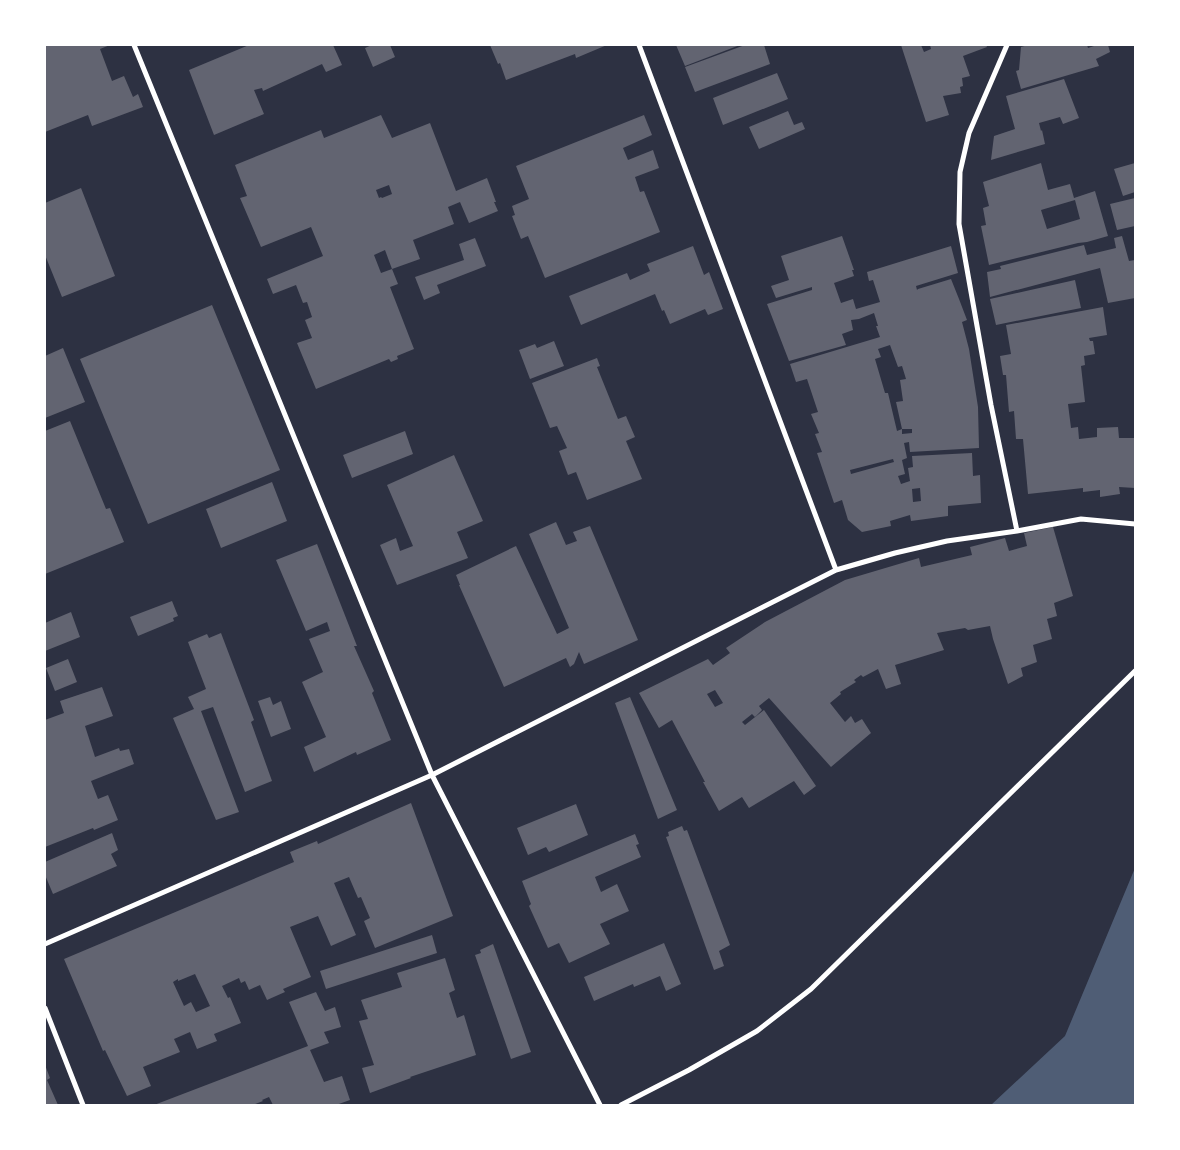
<svg xmlns="http://www.w3.org/2000/svg" width="1180" height="1150" viewBox="0 0 1180 1150" font-family="Commissioner,sans-serif">
<style>
.water{fill:#4f5d75}
.building{fill:#626471;fill-rule:evenodd}
.lines{fill:none;stroke-linecap:round;stroke-linejoin:round}
.minor{stroke:#fff;stroke-width:5}
</style>
<rect width="100%" height="100%" fill="#2d3142"/>
<path class="water" d="M1135,868V1105H991L1065,1036Z"/>
<path class="building" d="M45,45H110L100,49L112,81L124,76L133,97L138,94L143,107L92,126L88,115L45,132Z
M249,45H333L342,65L326,72L322,64L263,91L262,88L254,90L264,114L214,135L189,70Z
M372,45H390L395,57L373,67L365,48Z
M490,45L534,46L607,45L576,58L575,54L506,80L500,63L498,64Z
M676,45H740L685,66Z
M745,45H764L770,64L695,92L685,67Z
M901,45H921L924,52L931,49L930,45H986L987,47L963,56L970,76L962,78L963,86L960,87L961,93L943,96L949,115L926,122Z
M1028,45H1087L1088,48L1097,45H1108L1110,52L1096,59L1099,66L1021,89L1016,71L1019,70L1021,47Z
M777,73L788,99L723,125L713,98Z
M1064,79L1079,118L1063,124L1060,117L1039,123L1041,131L1042,130L1045,144L991,160L994,136L1015,129L1006,96Z
M788,111L794,125L802,122L805,129L759,149L749,127Z
M381,115L392,138L430,123L456,191L487,178L496,202H494L498,211L469,223L460,202L448,207L454,224L413,240L420,259L392,269L385,250L374,255L381,273L392,269L398,284L390,287L414,349L397,356L398,359L391,362L389,359L316,389L297,343L312,338L305,320L312,317L307,302L303,303L296,285L273,294L267,279L323,256L311,227L261,247L240,198L247,196L235,165L321,130L324,138ZM389,185L392,194L382,198L381,197L379,198L376,190Z
M644,115L652,135L623,148L628,160L653,150L659,168L635,177L640,192L644,191L660,232L545,278L528,236L521,239L512,216L515,215L512,206L529,199L516,166Z
M1041,163L1048,190L1070,184L1074,198L1095,191L1108,236L1087,242L1078,243L989,265L981,226L986,225L983,208L989,206L983,182ZM1075,200L1080,219L1047,229L1041,210Z
M1135,163V192L1123,196L1114,169Z
M81,188L115,276L62,297L45,255V203Z
M1135,198V226L1117,230L1110,204Z
M842,236L854,270H852L854,276L834,283L841,303L853,299L856,309L880,302L873,280L869,281L867,272L951,246L958,273L916,286L917,290L918,289L951,279L959,299L967,320L962,322L969,349L978,407L979,448L910,452L909,442L904,443L907,458L902,460L905,474L898,476L901,484L910,481L908,468L913,467L912,456L972,453L973,476L980,475L981,503L948,506V516L911,521L910,515L890,521L891,526L862,532L848,520L842,500L834,503L817,453L822,452L815,434L819,433L811,414L818,412L807,379L796,382L790,364L880,337L876,326H878L874,313L859,319L851,320L853,330L842,334L846,345L789,361L767,304L812,290V287L776,298L771,286L789,280L781,256ZM890,345L898,367L902,366L906,379L900,380L903,401L896,402L902,429H912V433L902,434V429L897,431L888,393H885L875,359L881,357L878,349ZM893,459L894,462L851,474L850,470ZM920,488L921,501L913,502L912,489Z
M1122,236L1129,261L1135,260V298L1108,303L1100,268L990,297L987,272L1001,269L1000,266L1084,245L1087,255L1116,248L1114,238Z
M475,238L486,266L437,285L440,293L424,300L415,277L464,260L459,244Z
M693,246L704,275L709,272L723,309L708,315L705,309L670,324L664,310L662,311L655,294L581,325L569,296L627,273L630,280L650,271L647,264Z
M1075,280L1081,308L996,325L990,299Z
M212,305L280,470L148,524L80,359Z
M1103,307L1107,335L1089,338L1090,341H1093L1095,354L1084,356L1085,365L1081,366L1085,402L1068,404L1071,428L1078,427L1079,439L1097,437V428L1118,427L1119,438H1135V488L1119,487L1120,494L1100,497V490L1083,492V488L1028,494L1023,439H1016L1014,411L1009,412L1006,375H1003L1000,356L1011,354L1006,325Z
M554,341L564,366L530,379L519,350L535,344L537,348Z
M63,348L85,402L45,418V356Z
M597,358L600,366L597,367L618,419L626,416L635,437L626,441L642,479L587,500L576,472L568,475L559,451L567,448L557,426L550,428L532,383Z
M70,421L106,509L110,508L124,542L45,574V505H46L45,502V431Z
M405,431L413,454L352,478L343,455Z
M454,455L483,521L457,532L468,558L397,585L380,545L396,538L400,551L413,546L387,485Z
M272,482L287,521L221,548L206,509Z
M556,522L566,545L577,541L573,532L590,526L638,640L584,664L579,652L574,664L570,667L566,658L504,687L459,585H460L456,575L516,546L557,634L569,628L529,534Z
M1053,527L1073,596L1054,603L1057,616L1047,619L1052,639L1033,645L1037,662L1021,668L1023,676L1008,684L993,639L990,626L968,630L965,628L937,633L944,650L895,665L901,684L886,689L878,669L863,677L861,675L854,680L856,682L840,692L841,694L830,703L845,722L851,716L855,723L862,719L871,733L831,767L769,698L759,706L762,710L755,717L752,714L742,722L745,725L764,710L816,786L804,795L794,781L749,808L742,797L719,811L703,782H705L672,720L659,728L639,693L708,659L713,665L730,653L726,648L765,622L845,580L919,558L921,567L972,555L970,547L1005,538L1009,551L1027,546L1024,533ZM715,690L723,703L715,707L707,694Z
M317,544L357,646H354L374,691L372,693L391,740L357,755L356,752L314,772L304,747L326,737L302,682L323,672L309,639L330,631L327,622L306,631L276,560Z
M172,601L178,616L173,618L174,621L138,636L130,617Z
M71,612L80,637L45,651V623Z
M221,633L254,720L251,722L272,781L245,792L213,707L201,711L239,812L216,820L173,718L194,709L188,697L206,689L188,642L207,634L209,638Z
M68,659L77,682L55,691L46,668Z
M102,687L113,716L85,726L95,757L119,748L120,751L129,749L134,764L91,781L98,799L108,795L118,820L94,830L93,828L45,847V720L64,713L60,701Z
M270,697L273,705L281,701L291,729L271,737L258,701Z
M630,697L677,810L658,819L615,703Z
M411,803L453,916L375,948L364,921L370,918L361,897L358,898L349,877L334,883L356,935L331,946L318,916L290,927L311,977L283,989L285,992L267,1000L260,985L249,990L245,981L241,983L239,978L222,986L228,998L230,997L241,1023L214,1034L217,1041L197,1049L190,1032L174,1039L180,1052L143,1067L151,1086L127,1096L105,1050L103,1051L64,959L294,862L290,852L317,841L318,844ZM195,974L210,1006L196,1012L191,1002L184,1006L173,982L178,979V981Z
M576,804L588,835L549,852L546,847L528,855L517,828Z
M682,826L684,831L687,830L730,945L719,951L724,966L714,970L666,837L669,836L668,832Z
M112,833L118,850L111,854L117,866L53,894L45,875V862Z
M635,834L639,844L636,845L641,857L595,877L601,892L617,884L629,911L600,924L610,944L569,963L559,943L548,948L529,906L531,904L522,881Z
M432,935L437,953L326,989L320,971Z
M664,943L681,984L666,991L660,976L634,987L633,984L594,1001L584,977Z
M493,944L531,1052L511,1059L475,955L481,953L480,950Z
M445,958L455,990L449,993L457,1018L464,1015L476,1055L410,1077L411,1078L370,1093L362,1068L374,1065L359,1021L368,1019L361,1000L402,987L397,973Z
M316,992L325,1011L335,1007L341,1027L324,1032L329,1043L310,1050L324,1082L342,1076L350,1100L336,1105H273L269,1097L262,1100L263,1101L253,1105H154L308,1046L289,1002Z
M45,1065L50,1078L47,1080L58,1105H45Z"/>
<g class="lines">
<path class="minor" d="M134,45L432,775L600,1105
M639,45L836,570
M1007,45L969,133L960,172L959,224L991,405L1017,531
M45,944L432,775L836,570L895,553L947,541L1017,531L1081,519L1135,524
M45,1008L83,1105
M621,1105L689,1070L757,1031L811,989L1135,671"/>
</g>
<rect width="1180" height="1150" fill="none" stroke="#ffffff" stroke-width="92"/>
</svg>
